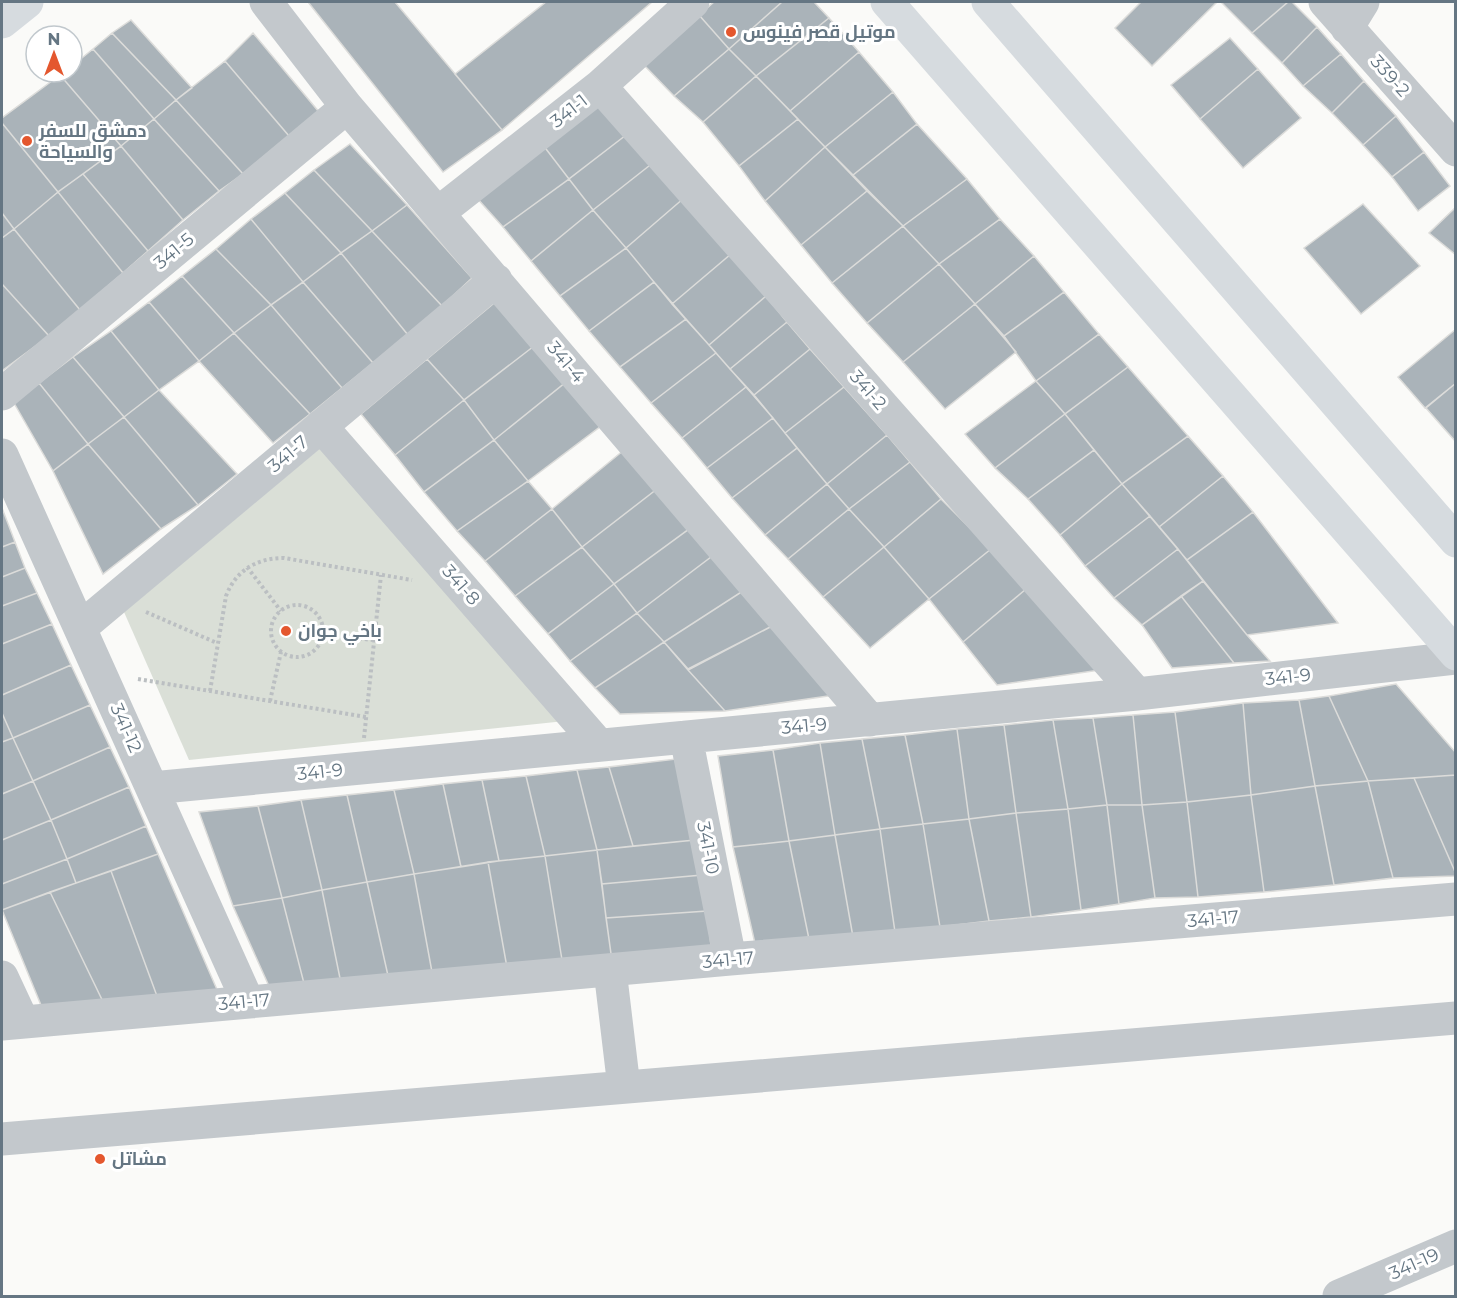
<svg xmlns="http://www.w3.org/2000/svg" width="1457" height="1298" viewBox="0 0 1457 1298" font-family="Montserrat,Cairo,sans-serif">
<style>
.green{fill:#dadfd7}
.building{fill:#aab3b9;stroke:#dcdcda;stroke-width:1.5}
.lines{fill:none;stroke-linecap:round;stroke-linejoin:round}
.path{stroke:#bbbfc2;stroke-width:4;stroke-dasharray:3 3;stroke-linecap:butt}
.minor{stroke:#c3c8cc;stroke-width:33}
.major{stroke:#d6dbdf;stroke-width:33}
.highway{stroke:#d6dbdf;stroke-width:33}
.poi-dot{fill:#e4572e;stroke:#fff;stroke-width:2}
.labels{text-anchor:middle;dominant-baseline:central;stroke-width:6;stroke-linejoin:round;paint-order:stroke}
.poi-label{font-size:18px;font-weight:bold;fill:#657683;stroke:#fff;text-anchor:start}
.street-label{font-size:18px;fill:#657683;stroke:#fff}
</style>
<rect width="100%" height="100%" fill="#fafaf8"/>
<path class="green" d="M325,444L565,721L189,760L124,612Z"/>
<path class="building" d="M308,2H395L502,130L443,172Z
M546,2H652L502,130L455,74Z
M714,2H782L729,49L699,15Z
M782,2H814L829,18L756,76L729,49Z
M1141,2H1217L1152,66L1115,28Z
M1221,2H1288L1252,33Z
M1288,2H1292L1317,27L1282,63L1252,33Z
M699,15L729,49L674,96L643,64Z
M829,18L859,52L790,111L756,76Z
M131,20L192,88L176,100L112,33Z
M1317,27L1341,54L1303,86L1282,63Z
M112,33L176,100L154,119L93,49Z
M253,33L319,112L289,136L225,61Z
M1230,38L1258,69L1200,119L1171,85Z
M93,49L154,119L121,146L60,75L72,72V66Z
M729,49L756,76L703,122L674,96Z
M859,52L893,92L825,147L790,111Z
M1341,54L1364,81L1332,113L1303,86Z
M225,61L289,136L243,174L176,100Z
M1258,69L1301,118L1243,168L1200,119Z
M60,75L121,146L58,192L2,123V118Z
M756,76L798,119L739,166L703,122Z
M1364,81L1396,116L1363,145L1332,113Z
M893,92L917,124L853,175L825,147Z
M601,98L630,132L569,179L543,145Z
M176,100L243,174L219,191L154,119Z
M1396,116L1424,152L1392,177L1363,145Z
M154,119L219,191L183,220L121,146Z
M798,119L825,147L765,201L739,166Z
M2,123L58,192L14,229L2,213Z
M917,124L967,179L903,226L853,175Z
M630,132L654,162L593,210L569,179Z
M350,144L407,205L372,231L314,170Z
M543,145L569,179L503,227L476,197Z
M121,146L183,220L148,251L83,174Z
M825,147L867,191L801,245L765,201Z
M1424,152L1450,186L1418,211L1392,177Z
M654,162L684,198L626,248L593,210Z
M314,170L372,231L341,253L285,193Z
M83,174L148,251L123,273L58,192Z
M569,179L593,210L531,261L503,227Z
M967,179L1000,219L939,264L903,226Z
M867,191L903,226L832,283L801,245Z
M58,192L123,273L80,310L14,229Z
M285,193L341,253L303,282L251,219Z
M684,198L731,254L672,304L626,248Z
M1363,204L1420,266L1361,314L1304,248Z
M407,205L472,278L442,306L372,231Z
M1456,207V255L1429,233Z
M593,210L626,248L560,296L531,261Z
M2,213L14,229L2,238Z
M251,219L303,282L271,305L216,249Z
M1000,219L1034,256L975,304L939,264Z
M903,226L939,264L867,323L832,283Z
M14,229L80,310L49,336L2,284V238Z
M372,231L442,306L408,335L341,253Z
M626,248L654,282L589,331L560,296Z
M216,249L271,305L234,333L182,276Z
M341,253L408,335L373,363L303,282Z
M731,254L766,296L709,345L672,304Z
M1034,256L1064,292L1004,336L975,304Z
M939,264L975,304L903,362L867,323Z
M182,276L234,333L199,361L149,302Z
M303,282L373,363L342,388L271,305Z
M654,282L686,319L620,367L589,331Z
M2,284L49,336L3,370L2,368Z
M1064,292L1099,334L1036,381L1004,336Z
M766,296L787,322L730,369L709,345Z
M499,299L538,343L464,400L427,359Z
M149,302L199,361L159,390L111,331Z
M975,304L1016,352L945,409L903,362Z
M271,305L342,388L310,414L234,333Z
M686,319L716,353L651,403L620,367Z
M787,322L810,349L754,395L730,369Z
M1456,329V383L1425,408L1398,377Z
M111,331L159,390L124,417L73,357Z
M234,333L310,414L273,443L199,361Z
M1099,334L1128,367L1065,414L1036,381Z
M538,343L566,382L494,440L464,400Z
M810,349L844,387L785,433L754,395Z
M716,353L746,387L682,438L651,403Z
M73,357L124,417L88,444L39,383Z
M427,359L464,400L395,455L361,414Z
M1128,367L1188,436L1122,484L1065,414Z
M1036,381L1065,414L995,468L965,434Z
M566,382L601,426L528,481L494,440Z
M39,383L88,444L53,471L14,403Z
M1456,383V442L1426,408Z
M746,387L773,418L707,468L682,438Z
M844,387L887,435L827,484L785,433Z
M159,390L237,474L198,505L124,417Z
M464,400L494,440L424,492L395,455Z
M1065,414L1094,450L1028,499L995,468Z
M124,417L198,505L161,529L88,444Z
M773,418L797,448L732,498L707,468Z
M887,435L910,462L849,509L827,484Z
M1188,436L1223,476L1159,527L1122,484Z
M494,440L528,481L457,531L424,492Z
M88,444L161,529L103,574L53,471Z
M797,448L827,484L765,535L732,498Z
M624,450L657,489L582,547L552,509Z
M1094,450L1122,484L1060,535L1028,499Z
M910,462L941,499L884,547L849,509Z
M1223,476L1253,512L1187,560L1159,527Z
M528,481L552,509L485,561L457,531Z
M827,484L849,509L788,559L765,535Z
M1122,484L1150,516L1085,566L1060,535Z
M657,489L689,529L614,584L582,547Z
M941,499L991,549L929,599L884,547Z
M2,508L15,542L2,547Z
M552,509L582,547L515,596L485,561Z
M849,509L884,547L823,597L788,559Z
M1253,512L1338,623L1247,635L1187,560Z
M1150,516L1178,549L1114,598L1085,566Z
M689,529L715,554L637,613L614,584Z
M15,542L25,568L2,577V547Z
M582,547L614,584L548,634L515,596Z
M884,547L929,599L870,648L823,597Z
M991,549L1026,589L963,642L929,599Z
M1178,549L1203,581L1142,625L1114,598Z
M715,554L746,589L664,642L637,613Z
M25,568L37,593L2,606V577Z
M1203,581L1247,635L1270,661L1234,663L1181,596Z
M614,584L637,613L570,661L548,634Z
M746,589L776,624L688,669L664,642Z
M1026,589L1100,670L997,685L963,642Z
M37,593L52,624L2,644V606Z
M1181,596L1234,663L1172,668L1142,625Z
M637,613L664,642L595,688L570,661Z
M52,624L71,665L2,695V644Z
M776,624L835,695L725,711L688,670Z
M664,642L688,670L725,711L620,714L595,688Z
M71,665L90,705L13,738L2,713V695Z
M1396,684L1456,753V775L1368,781L1329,696Z
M1329,696L1368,781L1315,786L1299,700Z
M1299,700L1315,786L1251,795L1243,703Z
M1243,703L1251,795L1187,802L1175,712Z
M90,705L110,747L33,781L13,738Z
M1175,712L1187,802L1142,805L1133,715Z
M2,713L13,738L2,742Z
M1133,715L1142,805H1107L1093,718Z
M1093,718L1107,805L1068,809L1053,720Z
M1053,720L1068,809L1016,813L1004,725Z
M1004,725L1016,813L969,819L957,729Z
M957,729L969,819L923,824L905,735Z
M905,735L923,824L880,829L862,739Z
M13,738L33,781L2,794V742Z
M862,739L880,829L835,835L820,743Z
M820,743L835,835L789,841L773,750Z
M110,747L129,787L51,820L33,781Z
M773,750L789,841L733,847L718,756Z
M676,759L695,840L633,846L609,767Z
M609,767L633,846L597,850L577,770Z
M577,770L597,850L545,856L526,776Z
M1456,775V874L1414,778Z
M526,776L545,856L499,861L482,780Z
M1414,778L1456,874V876L1393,878L1368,781Z
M482,780L499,861L461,867L443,784Z
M33,781L51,820L2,840V794Z
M1368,781L1393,878L1334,885L1315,786Z
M443,784L461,867L414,874L394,790Z
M1315,786L1334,885L1264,892L1251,795Z
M129,787L146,826L67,859L51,820Z
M394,790L414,874L367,882L347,795Z
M347,795L367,882L322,890L301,800Z
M1251,795L1264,892L1198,897L1187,802Z
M301,800L322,890L282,898L258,806Z
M1187,802L1198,897L1155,898L1142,805Z
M1107,805L1119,904L1081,910L1068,809Z
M1107,805H1142L1155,898L1119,904Z
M258,806L282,898L233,906L199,812Z
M1068,809L1081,910L1031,917L1016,813Z
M1016,813L1031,917L989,921L969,819Z
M969,819L989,921L940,927L923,824Z
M51,820L67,859L2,884V840Z
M923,824L940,927L895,932L880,829Z
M146,826L158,854L76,883L67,859Z
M880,829L895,932L853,937L835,835Z
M835,835L853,937L810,944L789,841Z
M695,840L702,875L602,884L597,850Z
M789,841L810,944L756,948L733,847Z
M597,850L612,961L563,966L545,856Z
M158,854L222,1001L161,1007L111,871Z
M545,856L563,966L508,973L488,862Z
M67,859L76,883L2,910V884Z
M488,862L508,973L434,983L414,874Z
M111,871L161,1007L107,1010L50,892Z
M414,874L434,983L391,989L367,882Z
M702,875L707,911L606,918L602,884Z
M367,882L391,989L343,993L322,890Z
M322,890L343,993L307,995L282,898Z
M50,892L107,1010H43L2,910Z
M282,898L307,995H273L233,906Z
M707,911L712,954L612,961L606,918Z"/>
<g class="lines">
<path class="path" d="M247,567L281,611
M271 631a26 26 0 1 1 52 0a26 26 0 1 1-52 0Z
M146,612L217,643
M323,635L374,640
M138,679L366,717
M210,691L226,596C236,570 257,558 284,558L412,580
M270,701L281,652
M364,738L381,575"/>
<path class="minor" d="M266,2L347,107L870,720
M1325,2L1456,150
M1347,28L1363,2
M600,86L1137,694
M438,213L600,86L693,2
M2,394L347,107
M321,426L599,745
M2,455L248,1002
M80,628L496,280
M686,737L730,959
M152,788L1137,694L1456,658
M610,970L624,1087
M2,977L23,1022
M2,1024L730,959L1456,899
M2,1139L1456,1018
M1339,1296L1456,1246"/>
<path class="major" d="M887,2L1456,654
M988,2L1456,541"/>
<path class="highway" d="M2,22L27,2"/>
</g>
<g class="poi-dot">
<circle cx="731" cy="32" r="6"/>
<circle cx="27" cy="141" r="6"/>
<circle cx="286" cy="631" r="6"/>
<circle cx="100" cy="1159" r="6"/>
</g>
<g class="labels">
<g class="poi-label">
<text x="743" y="32">موتيل قصر فينوس</text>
<text x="39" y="131">دمشق للسفر<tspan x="39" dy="21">والسياحة</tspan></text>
<text x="298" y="631">باخي جوان</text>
<text x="112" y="1159">مشاتل</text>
</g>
<g class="street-label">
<text transform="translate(1390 76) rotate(48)">339-2</text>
<text transform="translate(569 111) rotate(-38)">341-1</text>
<text transform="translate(174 251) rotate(-40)">341-5</text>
<text transform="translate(566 362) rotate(50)">341-4</text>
<text transform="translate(868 390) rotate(49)">341-2</text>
<text transform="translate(288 454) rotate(-40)">341-7</text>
<text transform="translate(461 585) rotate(49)">341-8</text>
<text transform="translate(1288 677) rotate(-6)">341-9</text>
<text transform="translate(804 726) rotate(-5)">341-9</text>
<text transform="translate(126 728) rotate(66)">341-12</text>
<text transform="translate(320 772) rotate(-6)">341-9</text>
<text transform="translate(708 848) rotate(79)">341-10</text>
<text transform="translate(1213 919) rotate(-5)">341-17</text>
<text transform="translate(728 960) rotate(-5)">341-17</text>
<text transform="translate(244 1002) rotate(-5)">341-17</text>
<text transform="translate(1414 1264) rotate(-24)">341-19</text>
</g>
</g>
<rect width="1457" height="1298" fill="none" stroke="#657683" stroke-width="6"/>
<g transform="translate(54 54)"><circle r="28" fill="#ffffff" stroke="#c1c8cd" stroke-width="1.5"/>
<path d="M0-4.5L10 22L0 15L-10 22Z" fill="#e4572e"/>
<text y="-9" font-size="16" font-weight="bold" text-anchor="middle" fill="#657683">N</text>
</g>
</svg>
